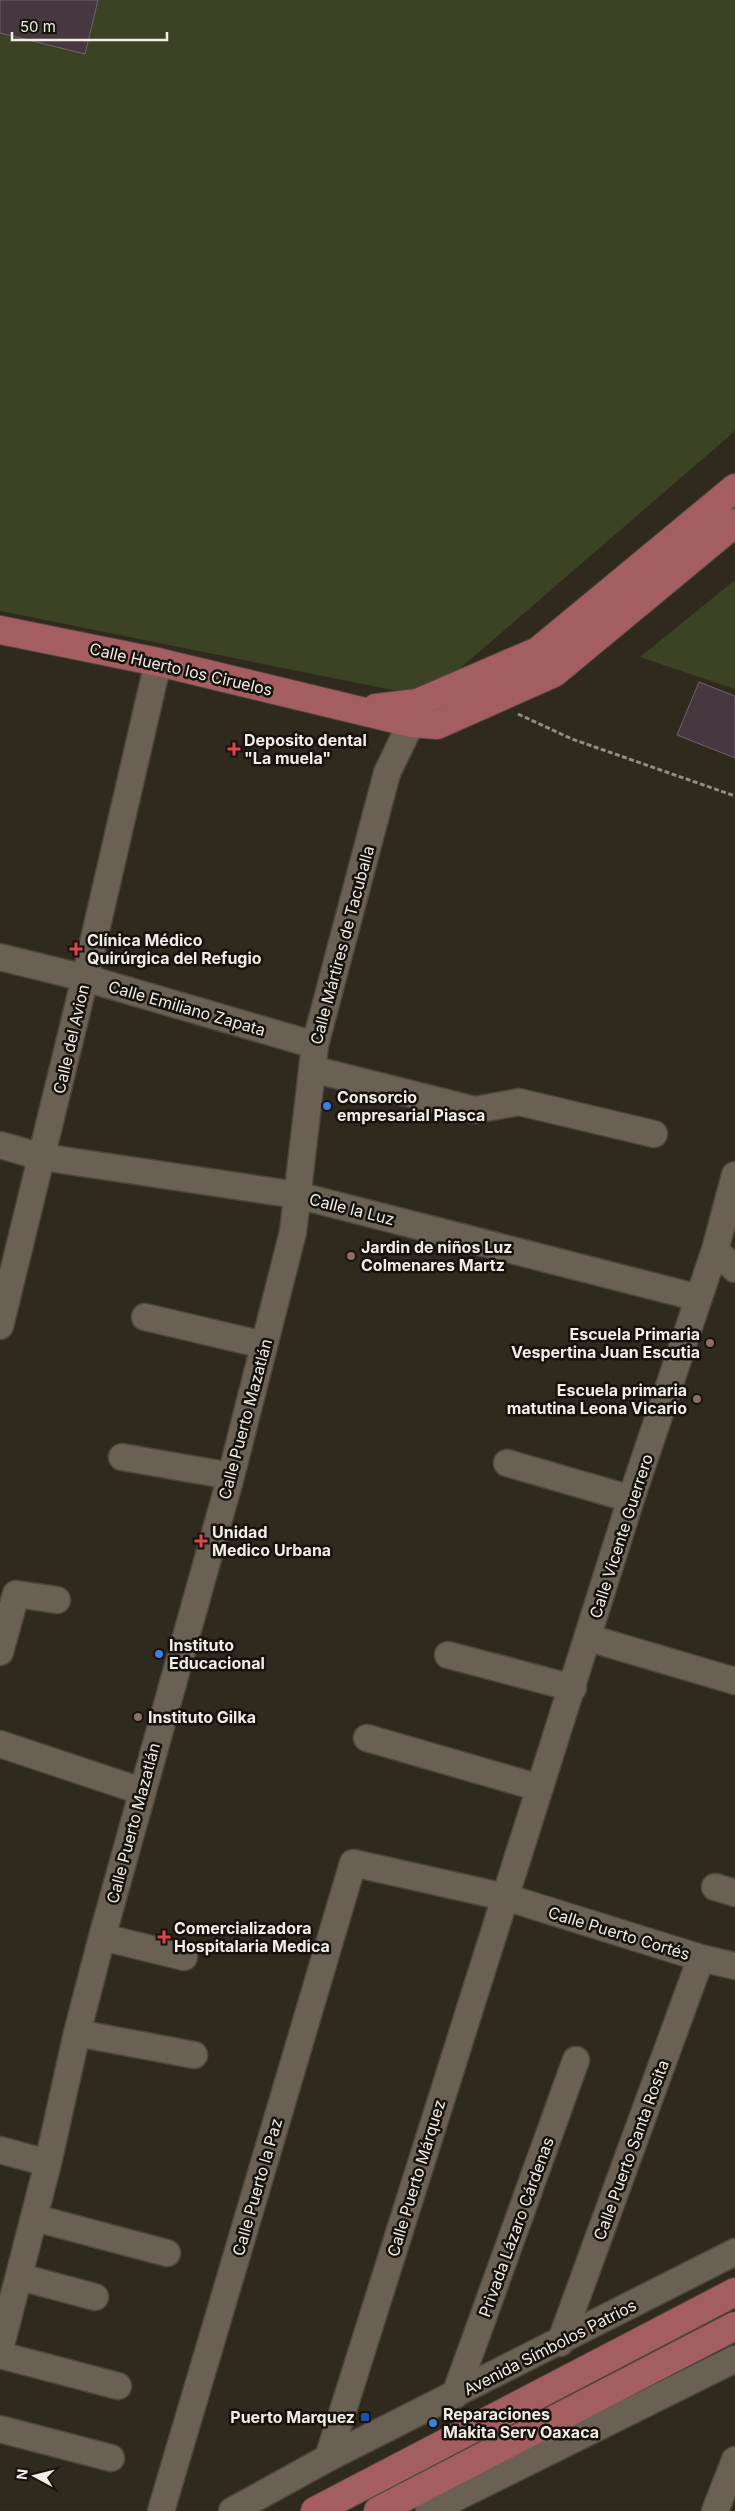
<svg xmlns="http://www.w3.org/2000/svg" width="735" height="2511" viewBox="0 0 735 2511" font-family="Inter,sans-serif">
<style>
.green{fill:#3c4325}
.building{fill:#46383e;stroke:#72636a}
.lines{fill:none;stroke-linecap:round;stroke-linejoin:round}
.minor-casing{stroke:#4c463c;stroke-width:29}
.major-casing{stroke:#4c463c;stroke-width:30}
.path{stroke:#928c82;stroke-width:3;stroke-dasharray:5 2.5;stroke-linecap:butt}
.minor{stroke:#6a6154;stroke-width:26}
.major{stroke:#a45d60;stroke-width:28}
.health-dot{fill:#e0444e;stroke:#16120d;stroke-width:2}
.shop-dot{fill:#3f7fe0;stroke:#16120d;stroke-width:2}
.education-dot{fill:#8d6e63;stroke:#16120d;stroke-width:2}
.transit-dot{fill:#1a4fb4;stroke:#16120d;stroke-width:2}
.labels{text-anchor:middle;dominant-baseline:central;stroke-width:5;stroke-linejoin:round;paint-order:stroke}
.street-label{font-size:16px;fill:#f2ede5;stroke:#16120d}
.poi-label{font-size:16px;font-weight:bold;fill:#f2ede5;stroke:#16120d;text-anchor:start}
</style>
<rect width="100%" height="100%" fill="#30291e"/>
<path class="green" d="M0,0H735V431L427,697L0,611Z
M735,580V689L640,657Z"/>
<path class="building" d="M0,0H98L85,54L0,33Z
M699,682L735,696V758L677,735Z"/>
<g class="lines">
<defs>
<path id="minor" d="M0,957L85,978L315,1045
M312,1069L475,1110L519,1102L654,1134
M0,1145L42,1157L297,1195L699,1298
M715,1250L735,1269
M145,1317L264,1345
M0,1326L85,978L158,662
M122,1457L231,1476
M507,1463L631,1499
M589,1638L735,1681
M0,1652L16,1594L57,1600
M448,1655L573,1688
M367,1738L540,1788
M0,1744L141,1791
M715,1887L735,1893
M102,1937L184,1957
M77,2033L194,2055
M0,2150L48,2163
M35,2218L167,2253
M20,2277L95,2297
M560,2343L701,1958
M0,2349L48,2163L77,2033L102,1937L231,1476L293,1232L315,1045L387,773L411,723L417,703
M0,2355L118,2386
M455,2395L576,2060
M0,2429L111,2458
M328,2458L631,1499L715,1250L735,1175
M161,2511L353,1863L505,1897L701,1958L735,1966
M232,2511L328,2458L735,2252
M429,2511L735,2359
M715,2511L735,2460"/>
<path id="major" d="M0,630L158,662L411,723L437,725L554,673L735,523
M376,708L417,703L538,651L735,488
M315,2511L735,2292
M378,2511L735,2326"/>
</defs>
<use href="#minor" class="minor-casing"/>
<use href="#major" class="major-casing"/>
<path class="path" d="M518,714L572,739L735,796"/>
<use href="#minor" class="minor"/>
<use href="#major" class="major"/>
</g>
<g class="health-dot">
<path d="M231.5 741.5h5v5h5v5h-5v5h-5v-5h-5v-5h5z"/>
<path d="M73.5 941.5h5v5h5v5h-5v5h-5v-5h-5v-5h5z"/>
<path d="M198.5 1533.5h5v5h5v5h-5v5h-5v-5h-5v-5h5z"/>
<path d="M161.5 1929.5h5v5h5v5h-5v5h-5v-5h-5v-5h5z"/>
</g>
<g class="shop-dot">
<circle cx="327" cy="1106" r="5"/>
<circle cx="159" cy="1654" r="5"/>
<circle cx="433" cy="2423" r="5"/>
</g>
<g class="education-dot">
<circle cx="351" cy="1256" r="5"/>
<circle cx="710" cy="1343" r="5"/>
<circle cx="697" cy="1399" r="5"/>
<circle cx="138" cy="1717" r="5"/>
</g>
<rect class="transit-dot" x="360" y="2412" width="10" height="10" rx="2.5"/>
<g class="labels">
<g class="street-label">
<text transform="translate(181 669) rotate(13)">Calle Huerto los Ciruelos</text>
<text transform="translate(342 945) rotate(-75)">Calle Mártires de Tacuballa</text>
<text transform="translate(187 1008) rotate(16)">Calle Emiliano Zapata</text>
<text transform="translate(71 1039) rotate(-77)">Calle del Avion</text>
<text transform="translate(352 1209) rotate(14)">Calle la Luz</text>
<text transform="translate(245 1419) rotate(-75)">Calle Puerto Mazatlán</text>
<text transform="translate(621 1536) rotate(-72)">Calle Vicente Guerrero</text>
<text transform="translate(133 1823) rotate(-75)">Calle Puerto Mazatlán</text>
<text transform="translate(619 1933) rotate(17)">Calle Puerto Cortés</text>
<text transform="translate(631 2150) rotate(-70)">Calle Puerto Santa Rosita</text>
<text transform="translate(416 2178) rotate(-73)">Calle Puerto Márquez</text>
<text transform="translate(257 2187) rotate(-74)">Calle Puerto la Paz</text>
<text transform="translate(516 2227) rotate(-70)">Privada Lázaro Cárdenas</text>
<text transform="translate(550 2347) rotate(-27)">Avenida Símbolos Patrios</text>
</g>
<g class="poi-label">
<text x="244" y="740">Deposito dental<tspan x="244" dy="18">"La muela"</tspan></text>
<text x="87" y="940">Clínica Médico<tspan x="87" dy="18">Quirúrgica del Refugio</tspan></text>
<text x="337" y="1097">Consorcio<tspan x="337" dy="18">empresarial Piasca</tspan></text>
<text x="361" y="1247">Jardin de niños Luz<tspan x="361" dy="18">Colmenares Martz</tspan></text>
<text x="700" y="1334" text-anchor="end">Escuela Primaria<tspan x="700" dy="18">Vespertina Juan Escutia</tspan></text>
<text x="687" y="1390" text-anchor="end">Escuela primaria<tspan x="687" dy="18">matutina Leona Vicario</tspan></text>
<text x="212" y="1532">Unidad<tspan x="212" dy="18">Medico Urbana</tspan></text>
<text x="169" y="1645">Instituto<tspan x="169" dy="18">Educacional</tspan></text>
<text x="148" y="1717">Instituto Gilka</text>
<text x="174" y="1928">Comercializadora<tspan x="174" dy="18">Hospitalaria Medica</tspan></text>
<text x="443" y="2414">Reparaciones<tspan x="443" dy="18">Makita Serv Oaxaca</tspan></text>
<text x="355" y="2417" text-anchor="end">Puerto Marquez</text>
</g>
</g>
<g transform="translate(35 2476) rotate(277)" stroke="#16120d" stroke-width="4" paint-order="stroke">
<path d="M0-4L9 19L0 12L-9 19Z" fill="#f2ede5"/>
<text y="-8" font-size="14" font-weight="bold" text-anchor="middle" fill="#f2ede5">N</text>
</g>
<path d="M12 32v8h155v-8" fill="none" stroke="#f2ede5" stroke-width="2.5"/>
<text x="20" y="32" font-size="15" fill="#f2ede5" stroke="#16120d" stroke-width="4" paint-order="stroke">50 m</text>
</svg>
